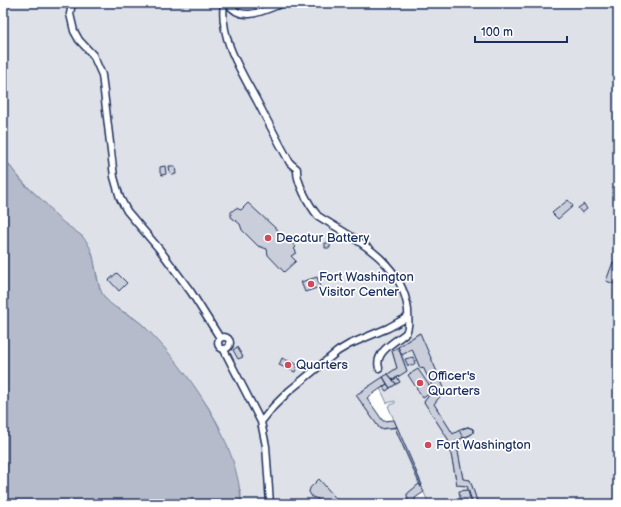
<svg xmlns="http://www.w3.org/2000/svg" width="621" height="507" viewBox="0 0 621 507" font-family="'Balsamiq Sans',sans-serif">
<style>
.green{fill:#dee1e7;stroke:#7c88a2}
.water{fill:#b5bbca;stroke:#77839f}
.building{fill:#caceda;stroke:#1b2f5e}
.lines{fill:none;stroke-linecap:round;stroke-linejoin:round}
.minor-casing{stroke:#1b2f5e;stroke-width:9}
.minor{stroke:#fff;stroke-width:6}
.poi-dot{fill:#d1495b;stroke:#fff;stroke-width:1.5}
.labels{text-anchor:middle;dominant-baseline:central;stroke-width:3.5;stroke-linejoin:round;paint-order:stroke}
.poi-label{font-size:13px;fill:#1b2f5e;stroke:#fff;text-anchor:start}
</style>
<rect width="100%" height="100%" fill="#fff"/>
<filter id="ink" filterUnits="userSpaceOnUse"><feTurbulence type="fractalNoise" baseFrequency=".025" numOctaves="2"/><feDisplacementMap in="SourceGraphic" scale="8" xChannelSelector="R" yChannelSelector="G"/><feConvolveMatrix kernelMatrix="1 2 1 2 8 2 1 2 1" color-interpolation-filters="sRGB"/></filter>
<g filter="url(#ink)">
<path class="green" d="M3,3H618V504H478L470,480L463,479L456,441C462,438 472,437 473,429L468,427L463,428L453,434L434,404L445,390L419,333L392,351L397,368L356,395L380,429L395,428L419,484L407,494L408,504H241V493L219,426L208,407L182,370L144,326L133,317L111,305L104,298L100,290L92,252L82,236L65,225L53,214L48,206L26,185L12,169L3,156Z
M412,349L420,368L423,367L435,392L430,394L424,402L448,439L457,485L467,486L473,504H429L421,486L422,485L388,406L395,403V401L387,403L380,388L383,387L386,391L400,382L397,377L407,371L402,355Z"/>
<path class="water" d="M3,156C10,166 17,176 25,185C32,192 41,198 47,205C51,209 53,214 57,217C66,226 80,232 87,242C98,259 93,284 106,299C116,311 133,315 145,327C188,370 239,441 241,504H3Z"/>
<path class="building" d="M165,166L166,174L162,175L160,173V167Z
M169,166H175L176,174L172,175L170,173Z
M568,200L573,206L558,219L552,213Z
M248,203L296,247L294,249L296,251V253L291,256L296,261L284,272L268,255L267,249L258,246L242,230L240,224L231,217V212L236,208L241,210Z
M584,204L587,209L582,213L578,208Z
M325,243H330V248H325Z
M613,262L618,264V285L606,281Z
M117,273L127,283L119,291L109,280Z
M317,277L320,287L305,292L301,282Z
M420,333L445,390L434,404L453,434L463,428L468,427L473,429V433L470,435L456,441L463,479L470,480L478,504H473L467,486L457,485L448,439L424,402L430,394L435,392L423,367L420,368L412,349L402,355L398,347Z
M237,347L243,357L238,359L233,350Z
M398,347L407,371L393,380L388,374L397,368L392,351Z
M413,357L415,364L408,366L405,359Z
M282,358L298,365L295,372L279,365Z
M418,369L433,391L423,398L408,375Z
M388,374L396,384L390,388L383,377Z
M383,377L387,384L367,398L383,421L394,420L397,427L380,429L356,395Z
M397,377L400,382L396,384L393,380Z
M387,384L390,388L386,391L383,387Z
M397,427L422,485L421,486L395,428Z
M468,427L473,429V433L470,435L463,438L459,430Z
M319,479L340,503L339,504H319L318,499L312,497L309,492L310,488Z
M419,484L424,492L415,498L416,504H408L407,494Z
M468,490L471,504H461L459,491Z"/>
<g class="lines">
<defs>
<path id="minor" d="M72,3L70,14L74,31L79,40L93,55L102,75L114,177L120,198L127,211L160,250L191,292L220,338
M224,3C219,38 241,71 257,101C268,122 279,143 290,163L297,169C296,182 309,205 318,216C355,239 402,261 408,310C408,318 410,326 406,333C395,342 374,352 379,368
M228,3C241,24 265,10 283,3
M218 343a6 6 0 1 1 12 0a6 6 0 1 1-12 0Z
M224,350L261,422L266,446L270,504
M261,422L273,407L289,391L338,351L350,344L388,328L408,317"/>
</defs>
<use href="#minor" class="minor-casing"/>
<use href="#minor" class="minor"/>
</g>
</g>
<g class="poi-dot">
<circle cx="268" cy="238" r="4"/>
<circle cx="311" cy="284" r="4"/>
<circle cx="288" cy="365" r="4"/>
<circle cx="420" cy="383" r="4"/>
<circle cx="428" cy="445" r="4"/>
</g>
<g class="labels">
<g class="poi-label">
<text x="276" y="238">Decatur Battery</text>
<text x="319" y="277">Fort Washington<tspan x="319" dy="15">Visitor Center</tspan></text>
<text x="296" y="365">Quarters</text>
<text x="428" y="376">Officer's<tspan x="428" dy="15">Quarters</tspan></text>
<text x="436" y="445">Fort Washington</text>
</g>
</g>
<rect width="621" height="507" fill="none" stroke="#fff" stroke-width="16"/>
<rect x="8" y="8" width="605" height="491" fill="none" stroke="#1b2f5e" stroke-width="1.5" filter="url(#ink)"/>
<path d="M475 36v6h92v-6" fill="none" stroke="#1b2f5e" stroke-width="2"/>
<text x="481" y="36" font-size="12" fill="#1b2f5e" stroke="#ffffff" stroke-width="3" paint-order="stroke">100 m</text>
</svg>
